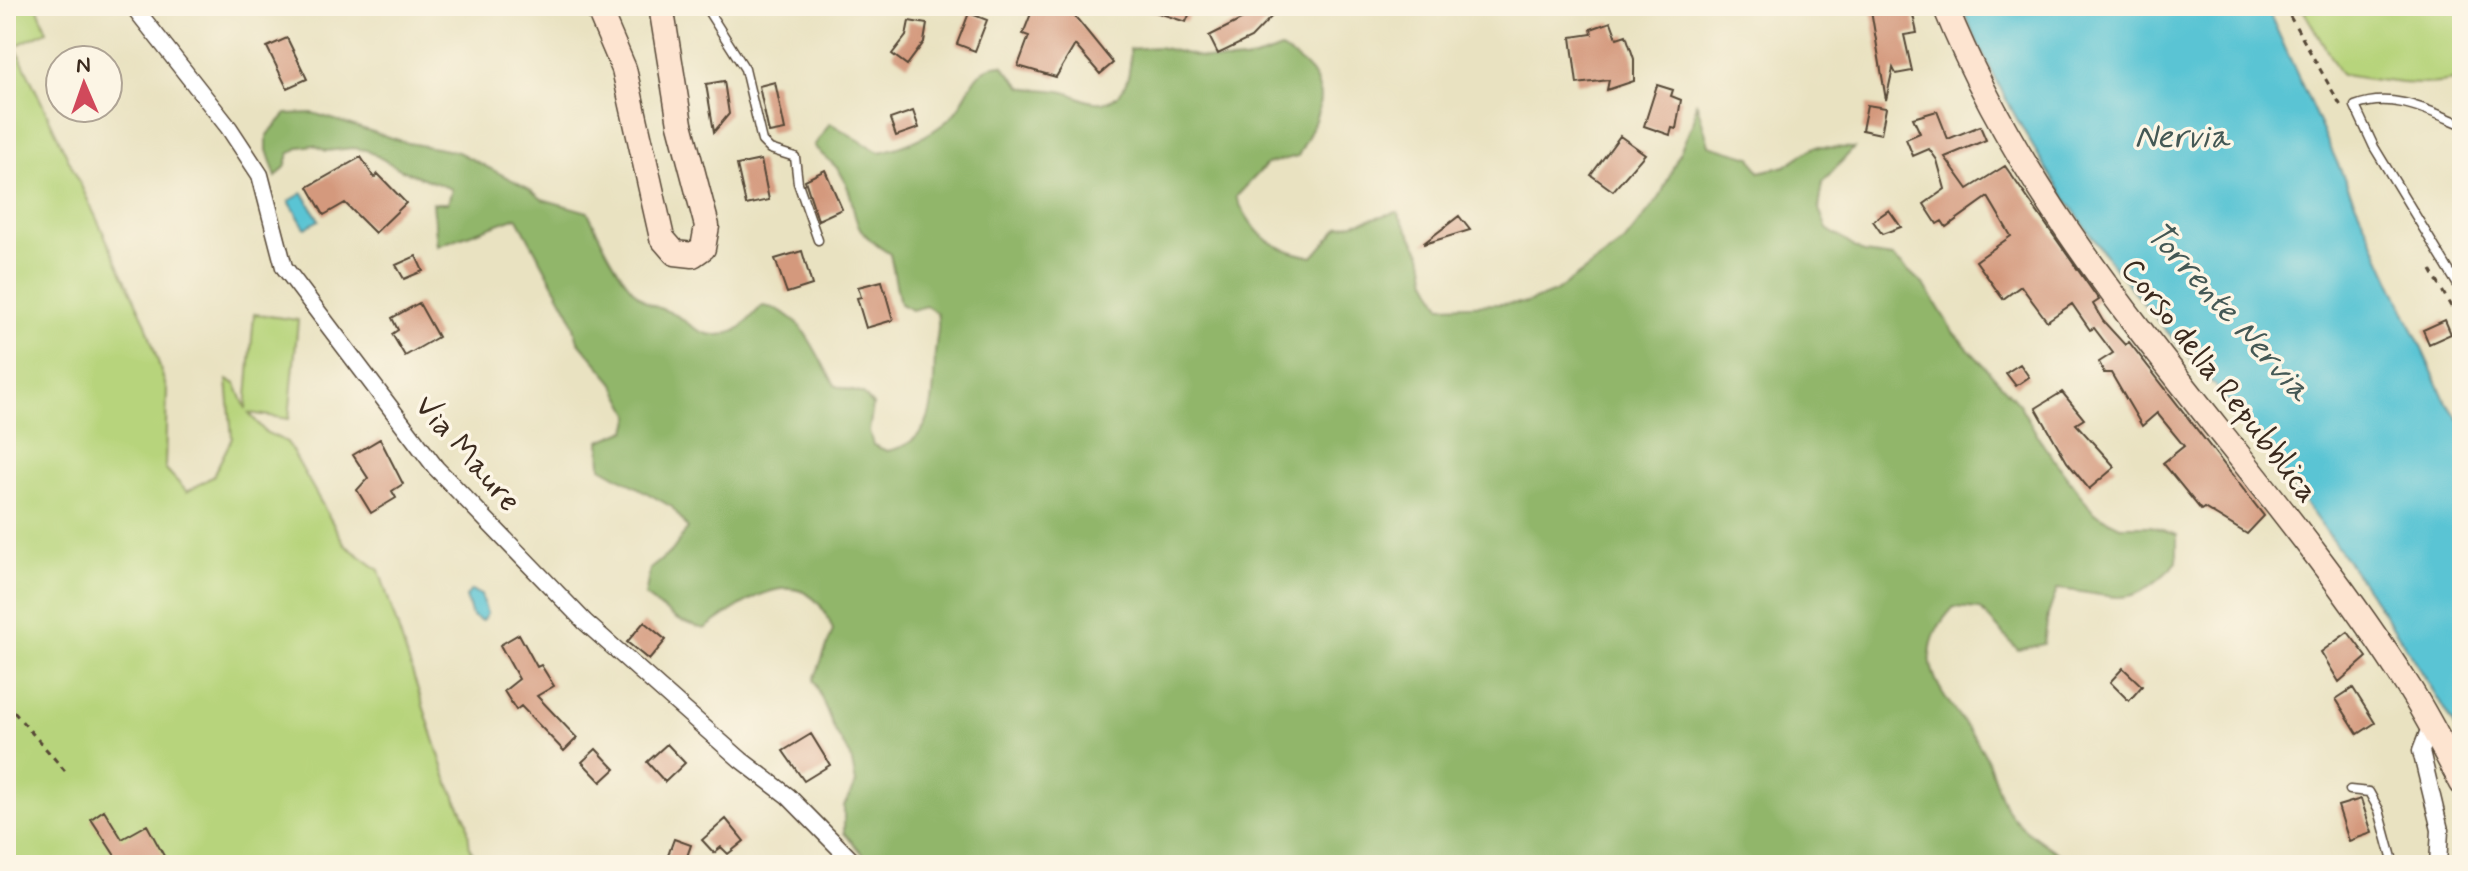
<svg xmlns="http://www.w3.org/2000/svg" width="2468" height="871" viewBox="0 0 2468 871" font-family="Mynerve,sans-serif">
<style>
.green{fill:#b7d47b;stroke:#797f4c;stroke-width:2}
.forest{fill:#91b66b;stroke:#667044;stroke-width:2}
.water{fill:#5ac4d4;stroke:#4a7779;stroke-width:2}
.building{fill:#d4997d}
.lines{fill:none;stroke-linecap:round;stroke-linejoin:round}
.service-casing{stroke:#554636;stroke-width:11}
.minor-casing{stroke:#554636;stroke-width:19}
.secondary-casing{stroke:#554636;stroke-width:27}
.path{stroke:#554636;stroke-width:3;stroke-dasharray:6 6;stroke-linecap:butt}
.service{stroke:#fff;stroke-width:8}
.minor{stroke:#fff;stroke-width:16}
.secondary{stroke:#fde4d0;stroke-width:24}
.labels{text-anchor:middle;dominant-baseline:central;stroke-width:7;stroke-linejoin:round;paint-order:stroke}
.street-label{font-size:32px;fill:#3b2a1e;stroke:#fcf5e5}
.water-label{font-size:34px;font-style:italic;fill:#445855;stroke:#fcf5e5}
</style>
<rect width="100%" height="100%" fill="#fcf5e5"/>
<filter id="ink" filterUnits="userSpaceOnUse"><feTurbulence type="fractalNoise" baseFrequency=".0125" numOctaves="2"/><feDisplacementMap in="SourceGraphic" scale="16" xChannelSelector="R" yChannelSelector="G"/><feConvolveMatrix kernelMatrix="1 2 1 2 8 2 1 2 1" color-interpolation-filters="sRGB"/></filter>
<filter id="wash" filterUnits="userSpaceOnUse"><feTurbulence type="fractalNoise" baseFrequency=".006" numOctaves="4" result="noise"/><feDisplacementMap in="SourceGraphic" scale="32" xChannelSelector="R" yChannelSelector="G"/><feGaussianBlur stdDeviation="1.8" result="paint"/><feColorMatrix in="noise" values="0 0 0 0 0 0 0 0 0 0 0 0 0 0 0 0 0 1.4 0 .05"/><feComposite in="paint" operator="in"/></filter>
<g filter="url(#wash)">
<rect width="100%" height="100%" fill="#e9e2c1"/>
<path class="green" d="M6,6H37L47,31L15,46L145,321L167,390L165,468L187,492L213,476L232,438L227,380L236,384L246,409L254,314L298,320L289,419L249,413L265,432L287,442L345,545L379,570L448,782L467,821L470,849L482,865H6Z
M2301,6H2462V78C2427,91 2377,79 2341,75Z"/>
<path class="forest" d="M1158,47C1208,58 1230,71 1281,49C1337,81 1323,108 1298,156L1267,164L1236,197C1255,236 1270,249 1313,257L1339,227L1397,212L1422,254L1427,280L1441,306L1527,303L1555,292L1624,242L1660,197L1694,120L1696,101L1709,145L1751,157L1759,172L1785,166L1814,147L1854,148L1823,182L1819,209L1827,229L1864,253L1893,257L1925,286L1954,333L2019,404L2044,446L2094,513L2120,526H2150L2177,535V562C2127,614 2118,594 2057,589L2048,615L2044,644L2018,650L1980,609L1954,607C1896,666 1959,705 1986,757C1994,773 1997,794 2007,809C2023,834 2051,846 2073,865H873L844,833V806L856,783L851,757L835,731L814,680L833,630C806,555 749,599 704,629L678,620L645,596L650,569L672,551L688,528L672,507L601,467L600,441L627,430L631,416L613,382L578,341L570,314L517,217L437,246L433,203H448L452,189L402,170L366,150L353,148L326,151L314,145L300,147L289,154L285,167L276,177L267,150V135L286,114L313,113L408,143L458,152L528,188L542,199L588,212C600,238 622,285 645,301C655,308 669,310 679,317C697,331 711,341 735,331C746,326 753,314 762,306C805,310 814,355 836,386L863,394L873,405L869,431L873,445L887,451C937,442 933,396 935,356C935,340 941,329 937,313L926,306L912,310L900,304L890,254C839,223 864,211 840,172C833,161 822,157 814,146L830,123L879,152C904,147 928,137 948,120C971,101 967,66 1002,65L1022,87C1036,90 1051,89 1065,92C1073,94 1081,99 1089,101C1124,109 1132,76 1130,49Z"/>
<path class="water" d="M1961,6H2266L2445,400L2462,424V741C2400,626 2308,506 2228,402C2203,370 2174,341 2149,310C2073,219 2008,114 1961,6Z
M303,193L319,220L305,228L289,201Z
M471,590L481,595L487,614L482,621L472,616L466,597Z"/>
<g id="blocks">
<path class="building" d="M1034,6H1051L1065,12L1069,9L1113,63L1100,74L1075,45L1056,77L1018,66L1029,36L1023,34Z
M1146,6H1193L1186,22L1146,9Z
M1261,6H1267L1275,13L1251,38L1218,54L1209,36L1253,14Z
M1891,6H1911L1917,33L1904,35L1912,71L1896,74L1893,68L1886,100L1871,10Z
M969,13L987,20L975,51L957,44Z
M909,21L927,24L924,42L907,65L892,54L906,36Z
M1611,22L1617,38L1626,35L1634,59V81L1607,90L1609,80L1577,84L1571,37L1592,34L1591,29Z
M287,38L307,79L287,88L267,47Z
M724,81L729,114L714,132L706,84Z
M775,82L785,130L769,133L759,86Z
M1657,85L1673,90L1671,96L1681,100L1676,129L1672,128L1670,135L1644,126Z
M1867,105L1886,108L1881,134L1862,130Z
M913,111L919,128L896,136L890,119Z
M1937,111L1948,139L1980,126L1986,140L1945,157L1968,189L2005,166L2099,300L2093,304L2103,321L2125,345L2129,342L2264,516L2247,534L2204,508L2201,510L2163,463L2184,446L2157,413L2142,426L2111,373H2104L2099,362L2113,353L2094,328L2090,330L2072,304L2047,321L2021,286L2003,299L1976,261L2011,236L1988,197L1946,227L1942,221L1937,224L1924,204L1945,189L1937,160L1929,149L1913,156L1906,139L1920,133L1913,118Z
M1620,136L1645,154L1613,191L1591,175Z
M361,157L374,178L378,174L406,203L375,233L345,203L324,215L308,187Z
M761,160L769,200L746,205L737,165Z
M825,170L842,209L818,220L805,180Z
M1889,210L1901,227L1882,234L1873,221Z
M1459,216L1470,230L1424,244V243Z
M802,251L812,285L787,293L775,259Z
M416,256L423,271L404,279L396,265Z
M882,281L893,320L866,328L857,298L861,297L858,287Z
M419,303L438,337L405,356L392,334L398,330L392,318Z
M2445,320L2451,334L2429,344L2423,330Z
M2020,364L2029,377L2016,386L2006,373Z
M2062,392L2084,419L2076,424L2115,467L2089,489L2067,462L2036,408Z
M380,439L403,484L392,491L396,498L371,513L357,490L368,478L353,455Z
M644,622L666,640L649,660L627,642Z
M2348,632L2367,657L2339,682L2321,652Z
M519,634L537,667L541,665L554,686L537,696L577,738L564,751L521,706L516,710L504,691L519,679L500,645Z
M2123,668L2142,686L2129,701L2110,682Z
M2353,688L2375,723L2358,734L2336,699Z
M811,734L830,765L804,781L783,751Z
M667,744L685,763L665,782L647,762Z
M596,749L615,769L601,782L582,762Z
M2361,799L2372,833L2349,841L2338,806Z
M104,810L122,839L147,825L169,865H121L91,819Z
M726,819L744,841L728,854L721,847L714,853L702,840Z
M674,839L691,845L684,865L666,861Z"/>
</g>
</g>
<g filter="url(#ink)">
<use href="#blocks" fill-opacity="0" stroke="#554636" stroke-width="2"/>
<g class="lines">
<defs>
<path id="service" d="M705,6L745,69L762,141L770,149L795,157L798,183L818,240
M2459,123C2425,109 2391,92 2355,106L2374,147L2462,292
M2350,790L2369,792L2379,810L2394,865"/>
<path id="minor" d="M133,6L229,128L260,175L284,267L436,468L585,622L741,760L788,796L856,865
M2431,725L2421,751L2440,830L2438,865"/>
<path id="secondary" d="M597,6L624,69L662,238L675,253L693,255L703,248L707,226L680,124L661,6
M1945,6C2048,264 2259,452 2406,683C2427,715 2444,750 2462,783"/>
</defs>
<use href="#service" class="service-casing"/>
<use href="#minor" class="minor-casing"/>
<use href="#secondary" class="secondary-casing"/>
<path class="path" d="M2284,6L2341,106
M2431,270L2462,327
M6,703L66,772
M6,833L15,865"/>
<use href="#service" class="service"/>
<use href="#minor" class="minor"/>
<use href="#secondary" class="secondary"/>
</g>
</g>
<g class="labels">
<g class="street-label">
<text transform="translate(2219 381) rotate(52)">Corso della Repubblica</text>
<text transform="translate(467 454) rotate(49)">Via Maure</text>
</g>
<g class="water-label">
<text x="2182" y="137">Nervia</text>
<text transform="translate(2228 312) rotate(48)">Torrente Nervia</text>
</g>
</g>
<rect width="2468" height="871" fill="none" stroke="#fcf5e5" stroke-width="32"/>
<g transform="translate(84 84) rotate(358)"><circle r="38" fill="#fcf5e5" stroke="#afa495" stroke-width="2"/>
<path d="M0-6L14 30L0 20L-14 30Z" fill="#d1495b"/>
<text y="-12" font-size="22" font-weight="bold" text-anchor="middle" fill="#3b2a1e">N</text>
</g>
</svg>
